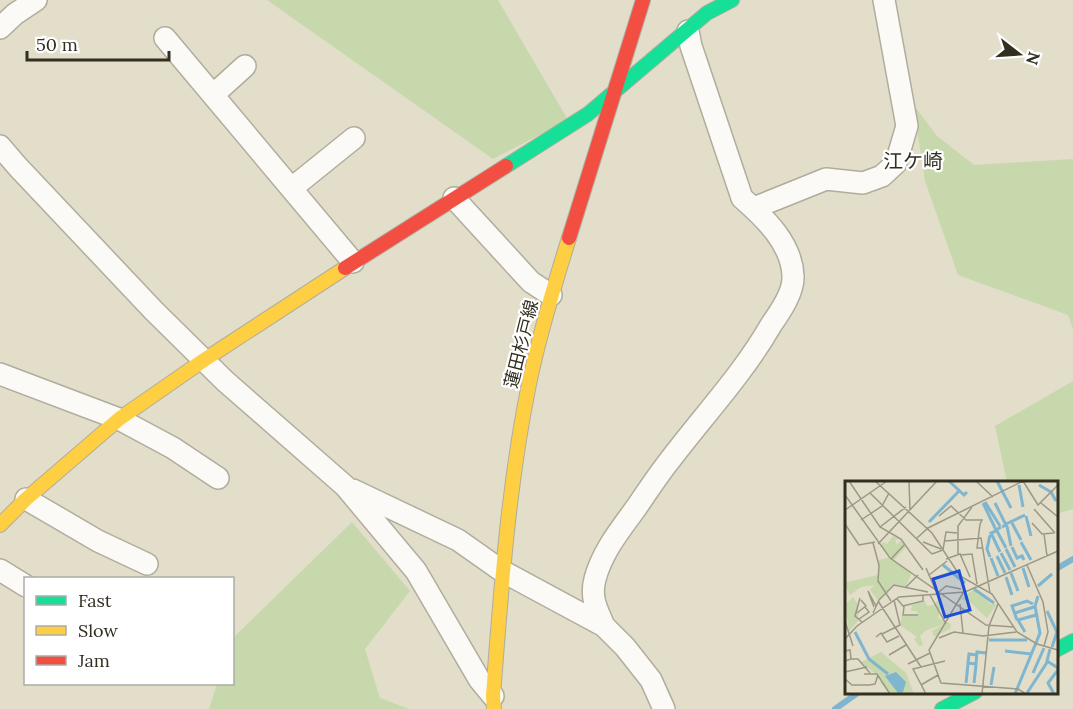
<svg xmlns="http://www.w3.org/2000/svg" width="1073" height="709" viewBox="0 0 1073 709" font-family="Lora,'Noto Sans JP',serif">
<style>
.green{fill:#c7d8ad}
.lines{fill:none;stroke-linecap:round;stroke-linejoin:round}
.stream{stroke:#7fb5ce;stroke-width:6}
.street-casing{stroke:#b0ad9d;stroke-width:24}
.fast-casing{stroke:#b0ad9d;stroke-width:16}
.slow-casing{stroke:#b0ad9d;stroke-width:16}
.jam-casing{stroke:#b0ad9d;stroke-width:16}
.street{stroke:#fbfaf7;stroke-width:21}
.fast{stroke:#16e098;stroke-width:14}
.slow{stroke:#ffcf43;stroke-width:14}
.jam{stroke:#f24e42;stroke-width:14}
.labels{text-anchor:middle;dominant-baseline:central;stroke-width:4.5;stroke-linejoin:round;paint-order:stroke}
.street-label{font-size:18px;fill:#322f21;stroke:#fff}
.neighbourhood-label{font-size:20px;fill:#322f21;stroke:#fff}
.inset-river{fill:none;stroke:#7fb5ce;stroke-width:3}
.inset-road{fill:none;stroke:#9c9886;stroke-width:1.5}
.view{fill:#1d4ed8;fill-opacity:0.15;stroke:#1d4ed8;stroke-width:3}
.inset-edge{fill:none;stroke:#322f21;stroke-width:3}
</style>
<rect width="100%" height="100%" fill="#e2deca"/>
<path class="green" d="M267,0H498L568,120L493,159Z
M913,104L937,136L974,165L1073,159V329L1068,315L958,275L925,181Z
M1073,381V509L1057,514L1056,482H1007L995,426Z
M352,522L410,591L365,649L380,698L409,709H209L217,684H232L233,638Z"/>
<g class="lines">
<path class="stream" d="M1056,569L1073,559
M835,709L859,692"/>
<defs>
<path id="street" d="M0,28L15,14L36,0
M165,38L353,262
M213,95L245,66
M0,146L18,167L154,311L225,381L345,486L416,571L479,679L493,696
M292,188L354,138
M454,198L531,282L551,295
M754,208L826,179L863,183L882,176L896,163L907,126L884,0
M0,374L119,419L173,448L218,478
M353,490L458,540L502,571L604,626L625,647L651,680L664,709
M26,499L98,541L147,564
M0,570L26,586
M604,626C597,609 590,598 595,579C602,552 620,530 636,508C647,492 658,475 670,460C704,415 743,374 771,325C780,312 794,292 793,276C792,244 765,218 742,198L691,46L688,31"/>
<path id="fast" d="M506,166L588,114L707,13L732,0
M1056,650L1073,641
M942,709L975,692"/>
<path id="slow" d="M0,525L26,499L119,419L204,360L345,268
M494,709L493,696C501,591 508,487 529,384C539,335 554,286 569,238"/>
<path id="jam" d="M569,238L643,0
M345,268L506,166"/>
</defs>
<use href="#street" class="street-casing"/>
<use href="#fast" class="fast-casing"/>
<use href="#slow" class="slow-casing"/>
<use href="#jam" class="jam-casing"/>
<use href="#street" class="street"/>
<use href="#fast" class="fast"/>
<use href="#slow" class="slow"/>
<use href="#jam" class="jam"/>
</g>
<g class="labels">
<g class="street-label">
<text transform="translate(521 344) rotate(-76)">蓮田杉戸線</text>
</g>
<g class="neighbourhood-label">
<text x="913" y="160">江ケ崎</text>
</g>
</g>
<g transform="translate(845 481)">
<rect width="213" height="213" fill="#e2deca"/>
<path d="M48,55L55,58L50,59L52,64L56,59L61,66L49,79L66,93L61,105L48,104L33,119L25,109L29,104L16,106L5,114L0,104V95L2,101L33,94L34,79L46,76L37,66V61L42,63ZM131,107L145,123H152L142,137L126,122L115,118ZM98,115L93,137L106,143L105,148L89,156L87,150L99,143L80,150L75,155L78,164L74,165L69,158L72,156L55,144L57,135L73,134L72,130H66L67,124L80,120L82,125L88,124ZM8,116L13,124V140L4,150L0,124ZM36,171L61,192L69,213H45L35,201L38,199L16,181Z" fill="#c7d8ad"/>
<path d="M51,191L61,201L58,211L53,212L40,195Z" fill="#7fb5ce"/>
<path class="inset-river" d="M104,0L119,14L122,11M152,0L166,27M174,4L178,26M194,4L206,11L211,20M140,21L155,45M138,22L151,49L156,46M150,22L161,44L157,46M181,35L186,55M84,41L114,10M167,42L176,59M161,43L180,34M162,45L166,65M151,50L146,52L155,71M152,50L161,67M145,54L142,68L145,76M176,61L186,79M167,66L172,77L177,75L179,79M161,68L170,86M156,72L165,89M152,75L160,92M146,77L153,95M98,84L120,102M178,87L184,106M166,92L173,110M161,96L167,114M193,105L207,93M129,108L149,122M202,130L212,151L207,166M170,132L189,126M172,139L167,125L182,120L188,123M10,151L24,178L43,193M180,151L173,139L191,134M144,159H182M205,168L202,180L213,187M160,170L186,173M132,174L124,173L123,182L131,183L132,171L141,172M188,192L199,167M121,202L123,183M129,202L131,184M146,204L149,186M182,212L203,180M170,213L195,152L190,125L193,115M209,213L203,202L213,189"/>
<path class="inset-road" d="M4,0L35,46L56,58L78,89M30,0L87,52L115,95L147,113L172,151L192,163L213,169M64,0L65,29M131,0L148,16M178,0L193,24L213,4M25,12L87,73M0,14L45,77L141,144L169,146M196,22L213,36M189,28L210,52M0,29L42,0M94,35L106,25L121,39H137L135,43M213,36V64M16,39L37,25L44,12M187,42L197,53L209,52M0,43L14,64L30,61M135,43L132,67H138M35,46L61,26M199,53L202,75M72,57L83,47L178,0M100,60L136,57L145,112M78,61L96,68M28,62L34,84L33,100L46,120M33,63L92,0M87,73L98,69L101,51L112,52M113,73V45L127,26M115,74L127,73L132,103M46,78L59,64M101,78L115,73L125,96M182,84L198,121L203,151L199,165M81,87L90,108M84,94L102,80M60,107L73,94M94,111L101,105L116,108M118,112L84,169L96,202L173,208L181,213M85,114L101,143M15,117L10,135L17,141M52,118L59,126L58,134H73M33,120L76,186M115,123L118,152M58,125L78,120V114M29,126L23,110L31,125M12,132L21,125L16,119M28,132L34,119L49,104L83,111M14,138L24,131L20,126M0,140L8,165M37,153L55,144L49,119M31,156L36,152L42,161L54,155M94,157L109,151L138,155L171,151M0,158L12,145L54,116L120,111L213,70M0,170L5,169L6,178L0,180M44,174L61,164M6,178H13L25,192M63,183L85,172M0,191L22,186M19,193H32L45,213M0,198L7,204H24L30,203L33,194M76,204L93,194M81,213L68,188L100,180M137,213L144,145L153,123"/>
<path class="view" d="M114,90L125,129L100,136L88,98Z"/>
<rect width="213" height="213" class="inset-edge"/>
</g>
<rect x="24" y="577" width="210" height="108" fill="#ffffff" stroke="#adaca6" stroke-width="1.5"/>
<rect x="36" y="596" width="30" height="9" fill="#16e098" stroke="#adaca6" stroke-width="1.5"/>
<text x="78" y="607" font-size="18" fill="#322f21">Fast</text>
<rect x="36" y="626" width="30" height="9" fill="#ffcf43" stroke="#adaca6" stroke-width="1.5"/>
<text x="78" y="637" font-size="18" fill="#322f21">Slow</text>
<rect x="36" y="656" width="30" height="9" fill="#f24e42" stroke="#adaca6" stroke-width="1.5"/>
<text x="78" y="667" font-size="18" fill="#322f21">Jam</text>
<g transform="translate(1019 54) rotate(107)" stroke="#ffffff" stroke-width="4.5" paint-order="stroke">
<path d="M0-4.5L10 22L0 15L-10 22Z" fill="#322f21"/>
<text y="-9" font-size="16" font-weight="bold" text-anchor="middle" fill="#322f21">N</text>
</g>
<path d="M27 51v9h142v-9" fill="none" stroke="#322f21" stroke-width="3"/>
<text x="36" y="51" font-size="18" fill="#322f21" stroke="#ffffff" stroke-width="4.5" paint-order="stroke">50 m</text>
</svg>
